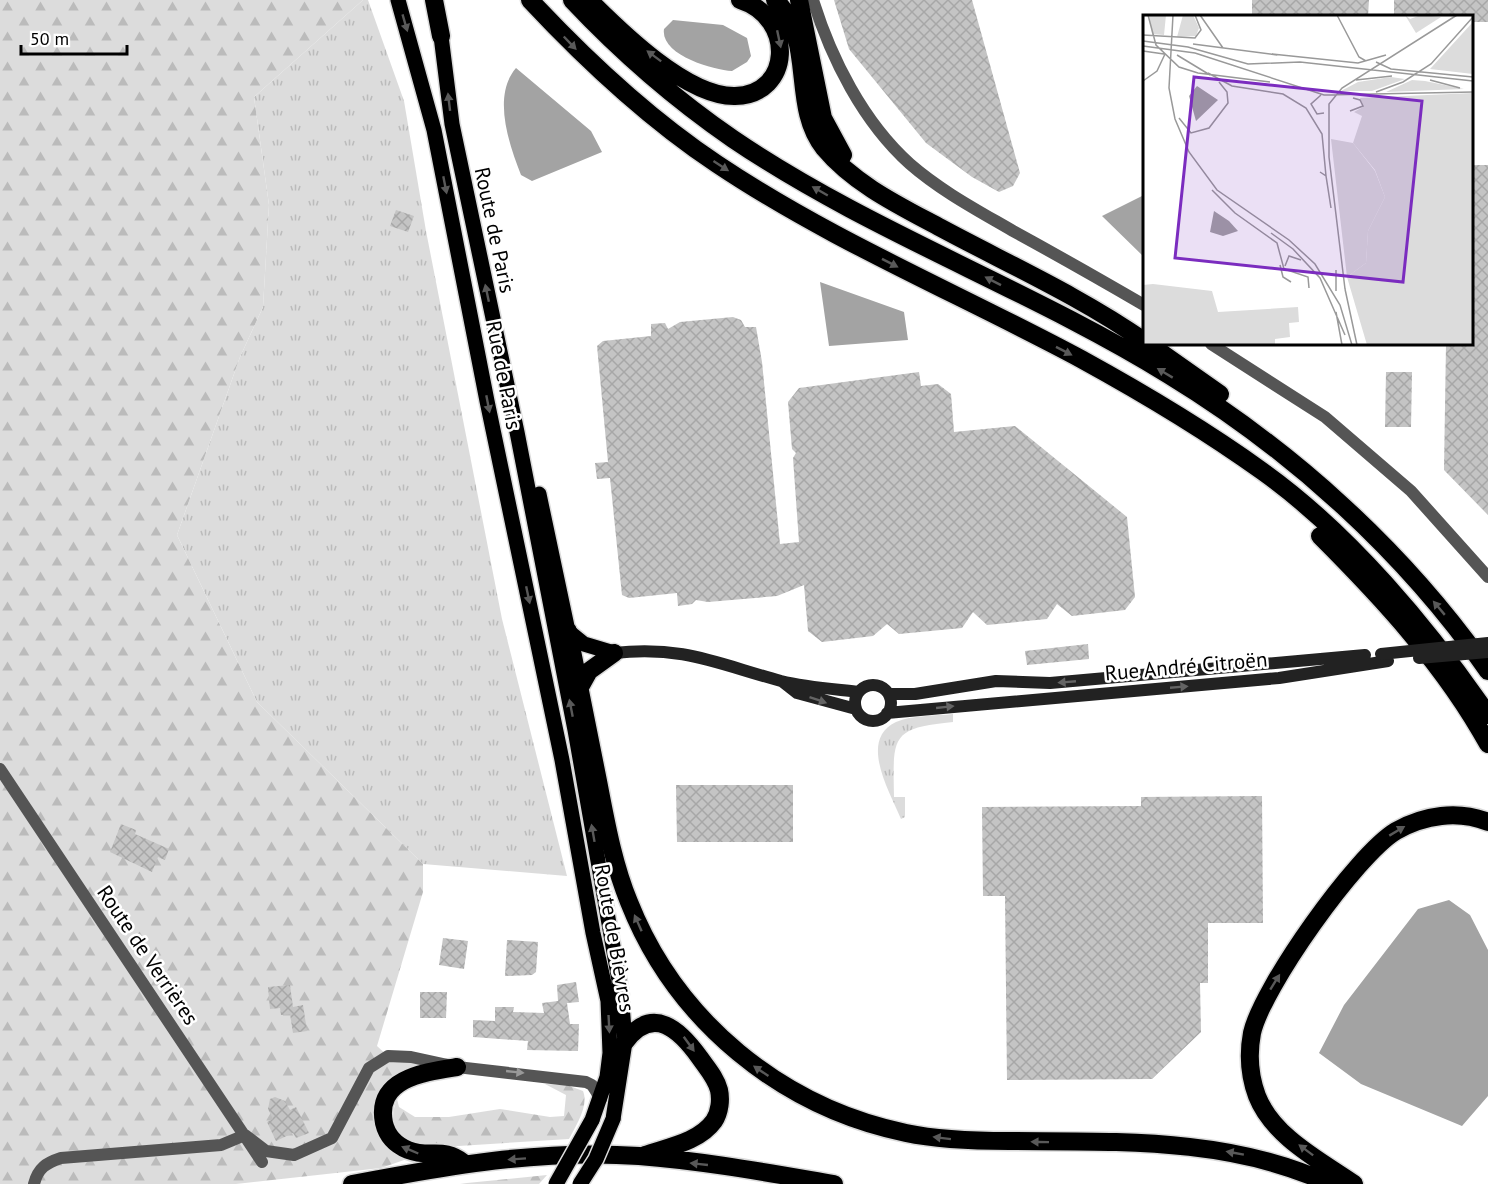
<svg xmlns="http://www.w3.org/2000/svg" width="1488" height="1184" viewBox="0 0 1488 1184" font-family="'PT Sans',sans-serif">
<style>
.grass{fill:url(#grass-tufts)}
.forest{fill:url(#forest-firs)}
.water{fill:#a3a3a3}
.building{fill:url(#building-cross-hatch)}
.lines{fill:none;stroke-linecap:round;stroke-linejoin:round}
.primary-casing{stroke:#dbdbdb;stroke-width:18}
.highway-casing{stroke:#dbdbdb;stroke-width:21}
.street{stroke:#555;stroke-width:12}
.secondary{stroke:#222;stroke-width:12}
.primary{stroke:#000;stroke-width:15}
.highway{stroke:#000;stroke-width:18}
.primary-bridge-casing{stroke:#dbdbdb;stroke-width:18;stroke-linecap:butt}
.secondary-bridge{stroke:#222;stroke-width:12}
.primary-bridge{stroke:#000;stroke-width:15}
.oneway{fill:#595959}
.oneway2{fill:#646464}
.oneway3{fill:#999}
.labels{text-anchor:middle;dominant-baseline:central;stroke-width:5;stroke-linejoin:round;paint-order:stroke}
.street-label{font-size:21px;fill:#000;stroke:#fff}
.inset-road{fill:none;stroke:#999;stroke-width:1.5}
.view{fill:#7b2cbf;fill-opacity:0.15;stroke:#7b2cbf;stroke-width:3}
.inset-edge{fill:none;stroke:#000;stroke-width:3}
</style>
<defs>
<pattern id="grass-tufts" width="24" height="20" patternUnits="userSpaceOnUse" patternTransform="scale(1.5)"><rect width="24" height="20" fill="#dcdcdc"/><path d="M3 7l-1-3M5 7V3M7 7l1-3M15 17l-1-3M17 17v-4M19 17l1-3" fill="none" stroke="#bbb"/></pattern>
<pattern id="forest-firs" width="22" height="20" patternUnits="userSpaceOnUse" patternTransform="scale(1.5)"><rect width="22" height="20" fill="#dcdcdc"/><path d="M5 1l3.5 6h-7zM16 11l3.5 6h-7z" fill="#bbb"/></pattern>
<pattern id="building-cross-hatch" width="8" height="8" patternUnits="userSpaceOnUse" patternTransform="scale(1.5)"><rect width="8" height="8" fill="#c4c4c4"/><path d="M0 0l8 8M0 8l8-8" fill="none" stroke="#a7a7a7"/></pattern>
</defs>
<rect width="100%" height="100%" fill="#fff"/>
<path class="grass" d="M363,0H368L404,101L426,231L502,619L567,876L423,864L257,702L177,535L240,357L263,307L269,205L254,97Z
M953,714V722C890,728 893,737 894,797H905V817L901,819C890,792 858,740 896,722C912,715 935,716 953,714Z"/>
<path class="forest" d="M0,0H363L254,97L269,205L263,307L240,357L177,535L257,702L423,864V892L377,1046L392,1060L431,1066L392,1077L376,1103L385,1139L407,1159L381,1168L236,1184H0Z
M545,1084L567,1085L583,1091C589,1106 576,1125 569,1139L427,1148C401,1142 386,1125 397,1099L399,1107L415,1117H449L500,1109L550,1117L564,1116L566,1095Z
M547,1175L539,1184H460L467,1183Z"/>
<path class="water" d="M673,20L723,25L747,38L751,56L747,62L732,71C713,70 660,55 664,29Z
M516,68L591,131L602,152L532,181L521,175C509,144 492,96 516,68Z
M1144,195V257L1102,216Z
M820,282L904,312L908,340L829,346Z
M1449,900L1470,915L1488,950V1096L1462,1126L1361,1084L1319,1053L1344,1005L1418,909Z"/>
<path class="building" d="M834,0H972L1020,173L1013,186L999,192L972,177L926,143L849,49Z
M1252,0H1369L1368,16H1252Z
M1394,0H1488V22H1472V16H1394Z
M1472,165H1488V515L1444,470L1446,344H1472Z
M396,210L414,216L408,232L390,226Z
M733,317L741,320L745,327H756L762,362L780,544L799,542L793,458L796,453L792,449L788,402L799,388L919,372L921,386L938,384L951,394L954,432L1015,426L1127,517L1135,597L1125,610L1072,616L1057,604L1047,619L987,625L973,612L962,628L899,634L887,624L873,636L822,642L808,631L804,585L777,596L708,602L696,600L692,604L678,606L677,593L629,598L622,595L610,478L597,479L595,463L608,462L597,346L603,341L651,336V324L665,323L668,329L680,322Z
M1386,372H1412L1411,427H1385Z
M1088,644L1089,659L1027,665L1025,651Z
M676,785H793V842H677Z
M1262,796L1263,923H1208V983H1200L1201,1032L1152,1079L1007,1080L1005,896H983L982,807L1141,806V797Z
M121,824L136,830L135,834L169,849L165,860L158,857L152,872L110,852Z
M443,938L468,941L464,969L439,965Z
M507,940L538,942L536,972L532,975L505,976Z
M576,982L579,1002L567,1003L570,1024H579L578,1051L527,1050L528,1041L473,1037V1020L495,1021V1007H514L513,1012L544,1013L542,1003L558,1001L557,985Z
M290,985L293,1007L303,1005L307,1031L293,1033L290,1014L281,1015L280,1008L270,1009L268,987Z
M420,992H447L446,1018H420Z
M275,1097L285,1101L290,1110L296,1107L309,1133L296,1138L293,1133L276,1141L267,1122L273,1119L268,1109L270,1099Z"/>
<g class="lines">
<defs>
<path id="primary" d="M398,0L434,130L487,401L562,760L593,933L608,1001L610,1053L607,1077L592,1120
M441,36L452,124L517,432L575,730L621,992L625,1042L613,1119
M539,494L568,631L584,644L614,653"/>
<path id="highway" d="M434,0L441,36
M530,0C587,61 648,118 717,164C832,241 960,294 1081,359C1143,393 1205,430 1262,471C1349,533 1428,628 1488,715
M572,0C620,51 675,99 733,139C870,232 1028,288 1169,375C1292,450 1405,552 1488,671
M589,0C621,32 687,97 735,96C792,95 796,18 740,0
M775,0C816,38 790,106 824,148C854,184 900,206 941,228C1008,264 1081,297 1144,341
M799,0L823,118L843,155
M1149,344L1220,394
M1320,536C1383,599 1445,666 1488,744
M568,631C578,681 588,731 598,781C606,822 613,863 629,902C676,1021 781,1107 906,1133C939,1140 975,1141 1009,1141C1117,1142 1230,1137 1330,1184
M579,689L589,671L614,653
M625,1042C653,1004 680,1030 700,1058C707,1068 716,1078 719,1090C721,1099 720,1112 714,1121C699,1142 668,1147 645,1155
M457,1067C425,1072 375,1078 384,1123C387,1136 396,1145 408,1150C431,1159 442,1146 464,1163
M352,1184C447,1166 542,1149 639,1156C704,1161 769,1173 834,1184
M1354,1184C1321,1161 1273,1137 1257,1096C1250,1077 1248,1054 1252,1033C1262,988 1356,855 1396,831C1424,815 1458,810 1488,822"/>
</defs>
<use href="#primary" class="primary-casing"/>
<use href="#highway" class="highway-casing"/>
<path class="street" d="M813,0C831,58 863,122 910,164C941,191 977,210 1013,231C1057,255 1101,280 1144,305
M1211,344L1325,417L1411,491L1488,577
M0,769L262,1162
M34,1184C38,1168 46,1163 61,1158L221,1145L245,1135L266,1151L294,1155L332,1138L369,1068L388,1056L411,1057L457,1067L586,1082L592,1085L601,1099"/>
<path class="secondary" d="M614,653C682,645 718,664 781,681C806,687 833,689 858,692
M783,682L797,693L856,709
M855 703a18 18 0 1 1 36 0a18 18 0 1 1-36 0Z
M889,694H915L996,681L1050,683L1365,655
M887,713L1279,678L1388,661"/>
<use href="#primary" class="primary"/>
<use href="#highway" class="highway"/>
<defs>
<path id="primary-bridge" d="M556,1184L592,1120
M580,1184L596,1159L613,1119"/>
</defs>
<use href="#primary-bridge" class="primary-bridge-casing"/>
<path class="secondary-bridge" d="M1381,654L1488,643
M1419,658L1488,652"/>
<use href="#primary-bridge" class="primary-bridge"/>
</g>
<defs><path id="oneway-solid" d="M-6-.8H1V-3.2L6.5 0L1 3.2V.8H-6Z" transform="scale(1.5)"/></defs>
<g class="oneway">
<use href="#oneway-solid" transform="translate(405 23) rotate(74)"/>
<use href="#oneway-solid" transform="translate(779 39) rotate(78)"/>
<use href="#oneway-solid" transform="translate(570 43) rotate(46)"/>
<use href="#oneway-solid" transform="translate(654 56) rotate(-143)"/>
<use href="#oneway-solid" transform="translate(449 102) rotate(-97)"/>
<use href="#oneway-solid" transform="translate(721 166) rotate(33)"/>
<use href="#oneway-solid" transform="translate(445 185) rotate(79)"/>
<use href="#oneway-solid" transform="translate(820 191) rotate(-150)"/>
<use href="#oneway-solid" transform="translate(890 263) rotate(27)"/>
<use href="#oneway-solid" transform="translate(993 281) rotate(-153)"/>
<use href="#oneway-solid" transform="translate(487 293) rotate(-102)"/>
<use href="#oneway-solid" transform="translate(1064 351) rotate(27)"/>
<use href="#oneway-solid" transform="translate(1165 373) rotate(-149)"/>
<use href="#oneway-solid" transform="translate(488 404) rotate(79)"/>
<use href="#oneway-solid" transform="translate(528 595) rotate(78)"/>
<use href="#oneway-solid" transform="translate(1439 608) rotate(-130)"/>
<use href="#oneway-solid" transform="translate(571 708) rotate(-101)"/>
<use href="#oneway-solid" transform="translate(1397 831) rotate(-31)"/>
<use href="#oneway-solid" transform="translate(593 833) rotate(-100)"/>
<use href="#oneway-solid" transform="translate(638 923) rotate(-114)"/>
<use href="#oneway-solid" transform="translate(1275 982) rotate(-58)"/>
<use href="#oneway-solid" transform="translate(609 1024) rotate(87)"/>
<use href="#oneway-solid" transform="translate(689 1044) rotate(54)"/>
<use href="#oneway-solid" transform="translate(761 1071) rotate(-146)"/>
<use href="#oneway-solid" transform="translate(942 1138) rotate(-173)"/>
<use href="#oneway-solid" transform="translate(1040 1142) rotate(-179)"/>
<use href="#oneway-solid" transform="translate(410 1150) rotate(-157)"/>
<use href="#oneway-solid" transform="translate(1306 1150) rotate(-143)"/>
<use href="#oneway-solid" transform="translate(1235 1153) rotate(-170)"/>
<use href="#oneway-solid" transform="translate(517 1159) rotate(176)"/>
<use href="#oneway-solid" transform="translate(699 1164) rotate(-174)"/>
</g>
<g class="oneway2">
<use href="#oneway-solid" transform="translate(1067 682) rotate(175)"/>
<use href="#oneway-solid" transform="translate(1179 687) rotate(-5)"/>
<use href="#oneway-solid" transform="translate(818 700) rotate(19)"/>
<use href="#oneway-solid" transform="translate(945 707) rotate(-6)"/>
</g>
<use class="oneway3" href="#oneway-solid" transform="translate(515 1072) rotate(6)"/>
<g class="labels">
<g class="street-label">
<text transform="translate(495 230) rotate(78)">Route de Paris</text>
<text transform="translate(504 375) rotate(79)">Rue de Paris</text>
<text transform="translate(1186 666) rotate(-5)">Rue André Citroën</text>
<text transform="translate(615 938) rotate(80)">Route de Bièvres</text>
<text transform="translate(148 955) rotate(56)">Route de Verrières</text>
</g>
</g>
<g transform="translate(1143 15)">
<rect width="330" height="330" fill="#fff"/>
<path d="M6,0H23L21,20L9,19ZM40,0H50L56,13L53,21L34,22ZM188,124L210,128L232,156L242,182L225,216L223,248L204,262Z" fill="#dcdcdc"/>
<path d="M330,7V59L287,54L329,8ZM248,62L262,64L229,76H198L215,67ZM269,65L282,66L321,74L243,77ZM330,78V330H224L204,262L223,248L225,216L242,182L232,155L210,128L219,101L211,97L220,92L217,83ZM10,269L69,276L75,297L155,292L156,307L146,308L147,322L132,324V330H0V270Z" fill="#dcdcdc"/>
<path d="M262,0L267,4L278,0L298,2L273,18Z" fill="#dcdcdc"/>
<path d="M54,71L75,85L53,106L46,81ZM71,196L86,206L95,216L80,221L67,217Z" fill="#a3a3a3"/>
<path class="inset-road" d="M5,0L13,30L36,52L55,58L127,67M30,0L26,73L32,104L46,137L74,175L146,225L172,249L197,290L209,330M57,0L80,33M194,0L216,42L223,46M0,20L52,23L58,15L52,0M0,26L45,32L105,49L157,47L330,66M50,29L134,40M0,31L52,38L181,80L330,77M0,36L21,39M129,39L215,48L243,40M34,40L67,60M233,47L248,54L330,62M65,58L89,71L140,79L163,93L179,119L183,161M213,65L249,61M287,65L317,73M0,66L14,56L22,39M233,77L260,67L288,49L330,2M178,80L168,89L174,99L181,98M207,96L220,91L217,85L210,83M36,103L48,118L66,113L85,88L84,77L76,67M177,157L183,161L188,193M69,175L92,198L134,228L141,254L165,262L166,273M128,218L150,234L177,263L202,320M137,250L140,262L148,267M142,251L146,241L158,245M193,255V276M202,274L186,142V89L199,73L314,0M202,274L214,330M193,297L199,330"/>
<path class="view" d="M51,62L279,86L260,267L32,243Z"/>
<rect width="330" height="330" class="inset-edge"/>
</g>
<path d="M21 45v9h106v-9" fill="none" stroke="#000000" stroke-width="3"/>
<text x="30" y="45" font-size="18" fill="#000000" stroke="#ffffff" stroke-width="4.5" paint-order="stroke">50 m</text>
</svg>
